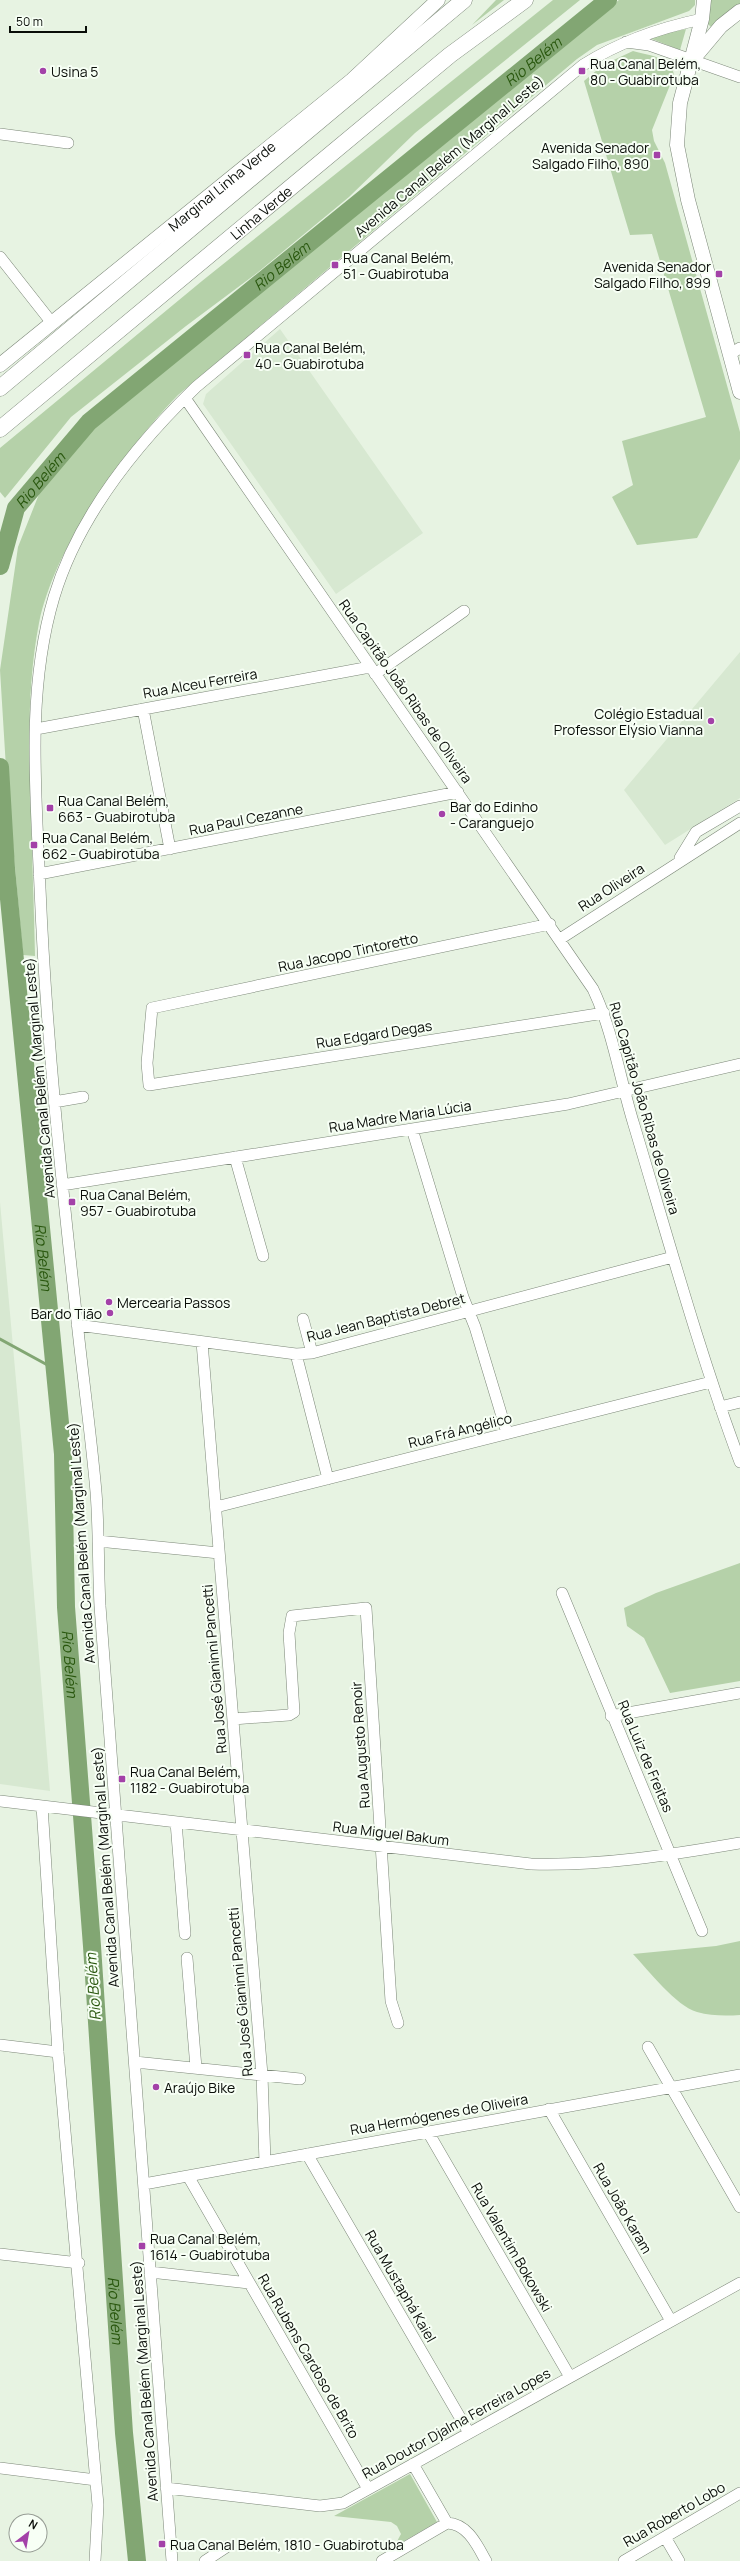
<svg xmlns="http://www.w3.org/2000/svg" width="740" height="2561" viewBox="0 0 740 2561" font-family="Manrope,sans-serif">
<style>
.built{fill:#d7e8d1}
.green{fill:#b5d1a9}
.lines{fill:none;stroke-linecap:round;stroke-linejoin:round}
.stream{stroke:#82a673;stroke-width:3}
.river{stroke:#82a673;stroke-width:18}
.minor-casing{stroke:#7c8778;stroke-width:12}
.major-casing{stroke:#7c8778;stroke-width:15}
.highway-casing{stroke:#7c8778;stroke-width:17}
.minor{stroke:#fff;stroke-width:11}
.major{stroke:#fff;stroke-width:14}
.highway{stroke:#fff;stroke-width:16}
.poi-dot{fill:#a341a8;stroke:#f7fff5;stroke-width:1.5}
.labels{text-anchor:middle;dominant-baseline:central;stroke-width:4;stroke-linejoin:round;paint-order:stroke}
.poi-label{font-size:14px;fill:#090d08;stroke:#f7fff5;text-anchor:start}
.street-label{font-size:14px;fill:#090d08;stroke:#f7fff5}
.water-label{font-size:15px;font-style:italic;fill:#29570e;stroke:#f7fff5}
</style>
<rect width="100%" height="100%" fill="#e7f3e2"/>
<path class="built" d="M280,329L423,533L336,594L203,404L206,394Z
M740,652V798L665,845L624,790Z
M0,1202L22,1447L50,1791L0,1784Z"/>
<path class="green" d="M496,0H504L472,25Z
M553,0H580L415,133L349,197L257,273L186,326L71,417L5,498L0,492V448L202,281Z
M619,0H695V5L689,11L597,45L577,59L178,395C124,451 55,545 39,623C27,685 29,747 31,810C32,859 34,908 35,956L23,955L6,768L0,670L18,547L41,489L92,426L564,41Z
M711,0H740V6L711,27L708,24Z
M686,29L680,50L647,37Z
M633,51C647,55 672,57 674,75L652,130L654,141L665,163L740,432V459L697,538L637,545L612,497L633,485L622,441L706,417L652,234L630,235L584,81L603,65Z
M740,1563V1681L670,1693L644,1638L627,1626L624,1608L656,1593Z
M740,1941V2015C726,2016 711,2016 697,2012C676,2006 648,1970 633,1954L716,1946Z
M410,2474L437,2522L394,2547L401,2534L397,2526L391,2522L334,2516Z"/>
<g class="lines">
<path class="stream" d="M0,1339L53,1368"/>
<g class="river">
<path id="s1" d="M0,566L16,508L89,422L608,0"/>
<path id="s2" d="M0,767L6,868L63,1454L66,1607L92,1946L124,2433L137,2561"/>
</g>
<defs>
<path id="minor" d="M626,42L649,45L740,77
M0,134L68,143
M0,257L52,323
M730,354L740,348
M185,398L593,989C613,1031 620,1080 634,1125C668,1238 699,1352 740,1462
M375,674L464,611
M143,709L170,849
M36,729L370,667
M680,858L696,832L740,806
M39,874L458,792
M550,924L152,1008L147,1063L149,1085L604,1013
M560,939L740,823
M54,1102L83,1097
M412,1129L463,1297L475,1327L507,1433
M235,1157L263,1256
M62,1185L568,1104L740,1064
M303,1319L312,1353
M77,1325L296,1354L312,1353L673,1257
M202,1342L262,2075L265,2162
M296,1354L328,1479
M720,1407L740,1402
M216,1507L711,1382
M98,1541L219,1553
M562,1593L702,1931
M611,1716L740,1693
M233,1719L289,1715L294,1712L289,1633L292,1616L366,1608L391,2001L398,2023
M0,1801L531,1864C601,1866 671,1855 740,1843
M42,1806L58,2052L98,2505L95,2561
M176,1822L185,1934
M187,1958L196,2068
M0,2045L58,2052
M648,2047L740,2207
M135,2062L300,2079
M549,2109L671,2321
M428,2132L570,2377
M307,2154L469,2433
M188,2176L368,2489
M144,2184L740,2075
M0,2254L79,2263
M150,2272L249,2283
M413,2464L447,2523C468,2524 477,2545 486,2561
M0,2468L96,2480
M166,2488L320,2506L343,2503L740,2283
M665,2537L679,2561
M172,2561L100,1606C98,1568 99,1530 96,1492C91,1435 83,1378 77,1321C61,1177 46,1033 40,888C36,792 26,691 54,597C78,517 137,444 196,387L583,65C621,41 659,28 702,19
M205,2561L228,2546
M382,2561L447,2523
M624,2561L740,2493"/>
<g id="major">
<path d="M704,0L702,19L680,103L677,145L688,200L740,392"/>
<path d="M695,57L721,26L740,11"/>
<path id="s3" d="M0,365L352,80L438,0"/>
</g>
<g id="highway">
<path d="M0,388L464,0"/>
<path id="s4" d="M0,429L450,55L525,0"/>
</g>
</defs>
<use href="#minor" class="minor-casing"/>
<use href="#major" class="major-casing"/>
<use href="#highway" class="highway-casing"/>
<use href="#minor" class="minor"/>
<use href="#major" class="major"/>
<use href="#highway" class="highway"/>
</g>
<g class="poi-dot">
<circle cx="43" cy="71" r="4"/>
<rect x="578" y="67" width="8" height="8" rx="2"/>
<rect x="653" y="151" width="8" height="8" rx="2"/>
<rect x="331" y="261" width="8" height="8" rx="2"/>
<rect x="715" y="270" width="8" height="8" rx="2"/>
<rect x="243" y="351" width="8" height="8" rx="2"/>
<circle cx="711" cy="721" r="4"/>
<rect x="46" y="804" width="8" height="8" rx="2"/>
<circle cx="442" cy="814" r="4"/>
<rect x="30" y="841" width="8" height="8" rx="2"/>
<rect x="68" y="1198" width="8" height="8" rx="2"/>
<circle cx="109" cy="1302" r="4"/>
<circle cx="110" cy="1313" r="4"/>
<rect x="118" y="1775" width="8" height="8" rx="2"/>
<circle cx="156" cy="2087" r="4"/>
<rect x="138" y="2242" width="8" height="8" rx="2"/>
<rect x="158" y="2540" width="8" height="8" rx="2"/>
</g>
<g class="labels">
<g class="poi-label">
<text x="590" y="63">Rua Canal Belém,<tspan x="590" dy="16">80 - Guabirotuba</tspan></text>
<text x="51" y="71">Usina 5</text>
<text x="649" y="147" text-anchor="end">Avenida Senador<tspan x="649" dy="16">Salgado Filho, 890</tspan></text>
<text x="343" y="257">Rua Canal Belém,<tspan x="343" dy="16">51 - Guabirotuba</tspan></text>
<text x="711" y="266" text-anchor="end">Avenida Senador<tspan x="711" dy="16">Salgado Filho, 899</tspan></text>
<text x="255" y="347">Rua Canal Belém,<tspan x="255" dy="16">40 - Guabirotuba</tspan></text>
<text x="703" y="713" text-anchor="end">Colégio Estadual<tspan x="703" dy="16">Professor Elýsio Vianna</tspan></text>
<text x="58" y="800">Rua Canal Belém,<tspan x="58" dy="16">663 - Guabirotuba</tspan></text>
<text x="450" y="806">Bar do Edinho<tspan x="450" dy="16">- Caranguejo</tspan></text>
<text x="42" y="837">Rua Canal Belém,<tspan x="42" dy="16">662 - Guabirotuba</tspan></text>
<text x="80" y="1194">Rua Canal Belém,<tspan x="80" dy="16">957 - Guabirotuba</tspan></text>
<text x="117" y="1302">Mercearia Passos</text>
<text x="102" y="1313" text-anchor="end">Bar do Tião</text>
<text x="130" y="1771">Rua Canal Belém,<tspan x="130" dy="16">1182 - Guabirotuba</tspan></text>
<text x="164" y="2087">Araújo Bike</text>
<text x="150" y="2238">Rua Canal Belém,<tspan x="150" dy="16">1614 - Guabirotuba</tspan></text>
<text x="170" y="2544">Rua Canal Belém, 1810 - Guabirotuba</text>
</g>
<g class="street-label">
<text transform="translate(449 156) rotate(-40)">Avenida Canal Belém (Marginal Leste)</text>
<text stroke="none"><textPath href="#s3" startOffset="285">Marginal Linha Verde</textPath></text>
<text stroke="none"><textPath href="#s4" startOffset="339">Linha Verde</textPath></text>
<text transform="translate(200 683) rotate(-10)">Rua Alceu Ferreira</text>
<text transform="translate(406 691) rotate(55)">Rua Capitão João Ribas de Oliveira</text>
<text transform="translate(246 819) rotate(-11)">Rua Paul Cezanne</text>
<text transform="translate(611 887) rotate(-33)">Rua Oliveira</text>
<text transform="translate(348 952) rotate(-12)">Rua Jacopo Tintoretto</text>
<text transform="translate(374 1034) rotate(-9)">Rua Edgard Degas</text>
<text transform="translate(39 1078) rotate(-95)">Avenida Canal Belém (Marginal Leste)</text>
<text transform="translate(645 1108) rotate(74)">Rua Capitão João Ribas de Oliveira</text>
<text transform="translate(400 1116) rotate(-9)">Rua Madre Maria Lúcia</text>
<text transform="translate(386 1317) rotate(-14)">Rua Jean Baptista Debret</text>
<text transform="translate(460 1430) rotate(-14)">Rua Frá Angélico</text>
<text transform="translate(81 1543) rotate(-94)">Avenida Canal Belém (Marginal Leste)</text>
<text transform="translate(214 1669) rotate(-95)">Rua José Gianinni Pancetti</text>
<text transform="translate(360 1745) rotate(-94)">Rua Augusto Renoir</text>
<text transform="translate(646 1756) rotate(67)">Rua Luiz de Freitas</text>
<text transform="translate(391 1833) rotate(7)">Rua Miguel Bakum</text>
<text transform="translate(105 1867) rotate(-94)">Avenida Canal Belém (Marginal Leste)</text>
<text transform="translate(240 1992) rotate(-95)">Rua José Gianinni Pancetti</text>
<text transform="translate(439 2114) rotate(-10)">Rua Hermógenes de Oliveira</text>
<text transform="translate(623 2208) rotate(60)">Rua João Karam</text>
<text transform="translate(512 2247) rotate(60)">Rua Valentim Bokowski</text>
<text transform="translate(401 2286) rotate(60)">Rua Mustaphá Kaiel</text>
<text transform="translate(309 2356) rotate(60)">Rua Rubens Cardoso de Brito</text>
<text transform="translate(144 2381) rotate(-94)">Avenida Canal Belém (Marginal Leste)</text>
<text transform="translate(456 2423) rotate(-29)">Rua Doutor Djalma Ferreira Lopes</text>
<text transform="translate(674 2514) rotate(-30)">Rua Roberto Lobo</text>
</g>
<g class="water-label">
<text stroke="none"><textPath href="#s1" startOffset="745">Rio Belém</textPath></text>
<text stroke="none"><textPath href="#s1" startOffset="421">Rio Belém</textPath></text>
<text stroke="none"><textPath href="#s1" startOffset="97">Rio Belém</textPath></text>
<text stroke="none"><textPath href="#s2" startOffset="492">Rio Belém</textPath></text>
<text stroke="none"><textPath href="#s2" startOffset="900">Rio Belém</textPath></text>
<text transform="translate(93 1987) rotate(-94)">Rio Belém</text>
<text stroke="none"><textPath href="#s2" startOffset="1548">Rio Belém</textPath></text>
</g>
</g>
<g transform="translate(28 2533) rotate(31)"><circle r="19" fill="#f7fff5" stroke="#989e96"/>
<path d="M0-3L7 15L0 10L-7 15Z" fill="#a341a8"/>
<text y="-6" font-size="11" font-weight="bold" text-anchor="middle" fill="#090d08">N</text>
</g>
<path d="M10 26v6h76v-6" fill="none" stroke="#090d08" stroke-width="2"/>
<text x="16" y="26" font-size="12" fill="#090d08" stroke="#f7fff5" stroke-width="3" paint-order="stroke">50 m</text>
</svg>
